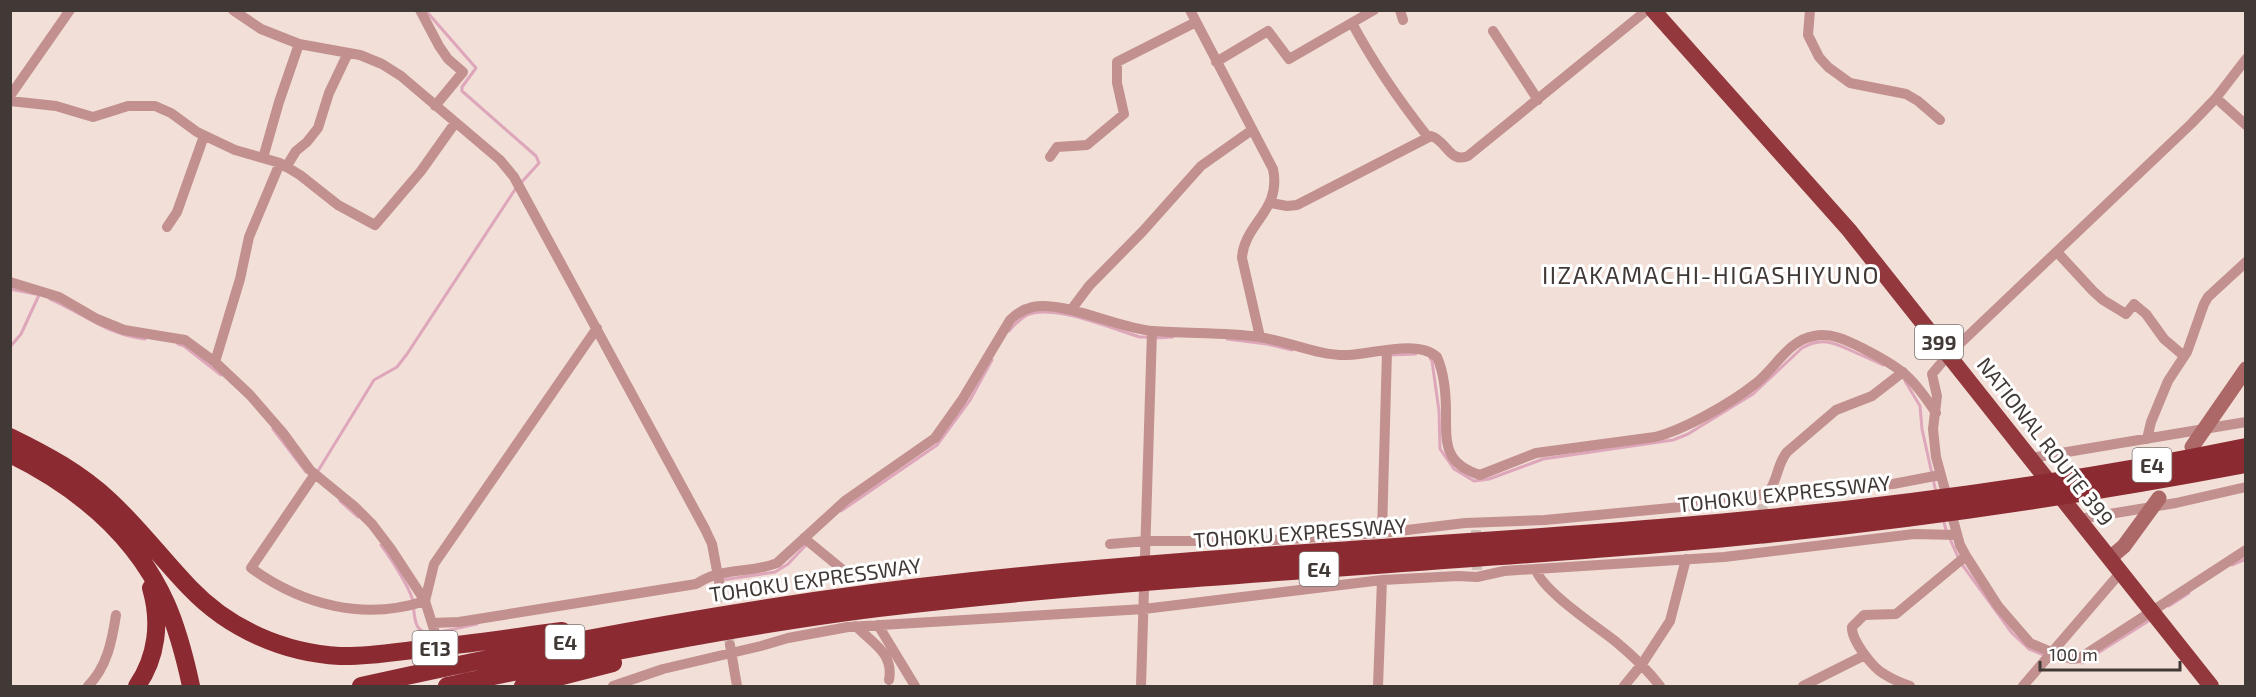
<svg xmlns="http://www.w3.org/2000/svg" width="2256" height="697" viewBox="0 0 2256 697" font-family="'Exo 2',sans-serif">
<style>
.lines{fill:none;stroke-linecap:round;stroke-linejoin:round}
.stream{stroke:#dea6bb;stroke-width:3}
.minor-tunnel{stroke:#cfbeb7;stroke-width:10;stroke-dasharray:10 5;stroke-linecap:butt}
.minor{stroke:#c1908f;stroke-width:10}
.secondary{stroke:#ac6767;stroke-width:15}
.trunk{stroke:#93393e;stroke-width:16}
.motorway{stroke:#8b2a31;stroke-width:18}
.labels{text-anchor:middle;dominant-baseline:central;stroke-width:6;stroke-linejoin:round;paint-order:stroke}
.shield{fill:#fff;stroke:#7a7472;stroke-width:1.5}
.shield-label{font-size:20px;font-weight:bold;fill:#413936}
.street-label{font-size:21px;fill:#413936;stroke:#fff}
.quarter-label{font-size:24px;letter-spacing:1.5px;fill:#413936;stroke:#fff}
</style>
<rect width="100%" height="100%" fill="#f2dfd7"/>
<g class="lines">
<path class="stream" d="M427,12L476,68L462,87V91L536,156L539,163L520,184
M10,289L35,294
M50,299C85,314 105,334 145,339
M1009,331C1014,325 1020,319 1027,315C1054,303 1112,329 1140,337H1149
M1155,338L1173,337
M1227,339L1267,344L1292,350
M178,344L184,346L221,375
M10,347L21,334L39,295
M1390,355L1416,354
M1430,358L1432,361L1439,411L1440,449L1454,469L1474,481L1489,479L1543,459L1673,440L1688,434L1753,394L1802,348C1821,337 1833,342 1852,351C1863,356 1873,360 1883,365
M1905,381L1920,406L1922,429L1936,492
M273,429L306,472
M318,471L374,380L397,367L407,354L516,188
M340,501L358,517
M841,511L937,445L970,400L992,360
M1943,519L1947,533
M1950,539L1958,557
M381,545C390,557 408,585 412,598C415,607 412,630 425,632C441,634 461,627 477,624
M1961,563L2012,633L2029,649L2046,656
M2232,565L2246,559
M722,580L775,572L788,564L806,545
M2169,606L2189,593
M2082,663L2150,620"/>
<path class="minor-tunnel" d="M1762,504L1767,544
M1476,530L1477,570
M721,592L730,645"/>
<path class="minor" d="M233,10L261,29L299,44L360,55L382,64L401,76L500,160L514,177L705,529L712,544L721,592
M420,10L439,46L448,59L463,72L435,106
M1190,10L1273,169C1282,211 1244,223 1242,258L1260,337
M1400,10L1403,20
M1810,10L1808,35L1819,57L1828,67L1850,83L1906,94L1918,101L1940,120
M1352,23C1375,66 1398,99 1428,137
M1493,31L1538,100
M2246,59L2216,98L2191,124L1949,354L1932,374L1937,396L1933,429L1936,457L1960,545L1966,556L1998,606L2030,643L2061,656L2072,659L2080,658L2246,550
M1216,62L1268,31L1289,59L1374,10
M10,96L70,10
M2216,98L2246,125
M10,101L56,106L93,117L128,106H155L171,113L197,132L235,150L280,163L300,175L338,205L375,225L421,171L455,123
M1050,157L1057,147L1087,145L1124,114L1117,83V62L1196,22
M263,158L279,102L299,44
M286,167L296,151L307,142L318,128L329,93L348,53
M1271,203L1287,206L1297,205L1431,136C1446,140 1450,164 1468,156L1647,10
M167,227L177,212L204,136
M2057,252L2093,291L2103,300L2126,314L2134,304L2146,314L2164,339L2184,356
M10,282L59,297L97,319L124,330L185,340L215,362L250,395L283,433L310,470L354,506L372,524L391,549L425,601C364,621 302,605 251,568L315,474
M1071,310L1089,286L1143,231L1201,166L1252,130
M215,362L240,279L249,237L280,163
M2147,439L2151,422L2168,381L2187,352L2204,304L2208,297L2246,262
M2031,458L2246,422
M1768,493C1778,480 1777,464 1787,452L1836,410L1872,396L1903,372
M2079,519L2176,503L2246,487
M1382,533L1387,351
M804,538L854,579
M1110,544L1146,541H1259L1382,533L1465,523L1545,520L1723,503L1768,493L1893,484L1940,475
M1536,570C1543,591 1596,626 1615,641C1632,655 1647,669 1660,686
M432,623L459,622L696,584C703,580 711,575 719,574C738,569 758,571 777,563L846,500L935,438L962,400L1010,320C1016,314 1024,309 1033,307C1062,300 1120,329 1153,331C1188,334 1224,332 1259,337C1288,341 1318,356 1348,355C1373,354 1418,339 1437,357C1444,373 1446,394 1446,412C1446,443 1444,464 1480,475L1536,453L1655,437C1684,430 1731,403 1755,384C1775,369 1788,340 1814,336C1833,332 1850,342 1866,350C1903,369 1913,378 1936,413
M878,625L915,686
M856,626C873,644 894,653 889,680
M437,639L425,601L434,564L597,328
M730,645L737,686
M88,686C107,667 112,641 116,615
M613,686L663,669L761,646L788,638L848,627L1144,609L1382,580L1458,576L1477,577L1504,571L1724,557L1914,534L1957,535
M1141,686L1152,331
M1378,686L1382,580
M1624,686L1642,664L1670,621L1686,559
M1803,686L1865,655
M1910,686C1901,683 1892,679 1884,674C1873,668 1851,640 1852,627L1864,615L1896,614L1966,556
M2023,686L2121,572"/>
<path class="secondary" d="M2192,447L2246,369
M2110,558L2124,546L2159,498"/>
<path class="trunk" d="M1653,10L1849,230L2211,686"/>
<path class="motorway" d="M10,437C47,455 80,473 110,501C139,528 163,560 190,588C229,629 284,653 340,656C367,657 395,652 422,649C469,644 516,637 562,631
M10,454C77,487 135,534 166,603C178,630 185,658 191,686
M137,686C157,657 161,622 151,588
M361,686C564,641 766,603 973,581C1201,556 1430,547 1659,528C1856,512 2052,487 2246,447
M447,686C500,674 554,664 607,653C709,633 810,615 913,604C1161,576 1410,565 1659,544C1856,528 2051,501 2246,464
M523,686L613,663"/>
</g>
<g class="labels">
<g class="shield">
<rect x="1915" y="325" width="48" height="34" rx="4.5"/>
<rect x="2132.5" y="448" width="39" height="34" rx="4.5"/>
<rect x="1299.5" y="552" width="39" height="34" rx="4.5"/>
<rect x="545.5" y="625" width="39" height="34" rx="4.5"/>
<rect x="412.5" y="631" width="45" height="34" rx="4.5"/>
</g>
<g class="shield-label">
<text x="1939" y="342">399</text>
<text x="2152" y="465">E4</text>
<text x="1319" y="569">E4</text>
<text x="565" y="642">E4</text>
<text x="435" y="648">E13</text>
</g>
<g class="street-label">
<text transform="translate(2046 441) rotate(52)">NATIONAL ROUTE 399</text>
<text transform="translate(1784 493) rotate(-6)">TOHOKU EXPRESSWAY</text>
<text transform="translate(1300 532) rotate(-4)">TOHOKU EXPRESSWAY</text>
<text transform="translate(815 579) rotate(-8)">TOHOKU EXPRESSWAY</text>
</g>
<g class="quarter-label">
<text x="1711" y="274">IIZAKAMACHI-HIGASHIYUNO</text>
</g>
</g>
<rect width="2256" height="697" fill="none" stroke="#413936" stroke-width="24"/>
<path d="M2040 661v9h140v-9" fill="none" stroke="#413936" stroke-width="3"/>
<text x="2049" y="661" font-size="18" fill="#413936" stroke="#ffffff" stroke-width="4.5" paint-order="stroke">100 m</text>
</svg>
